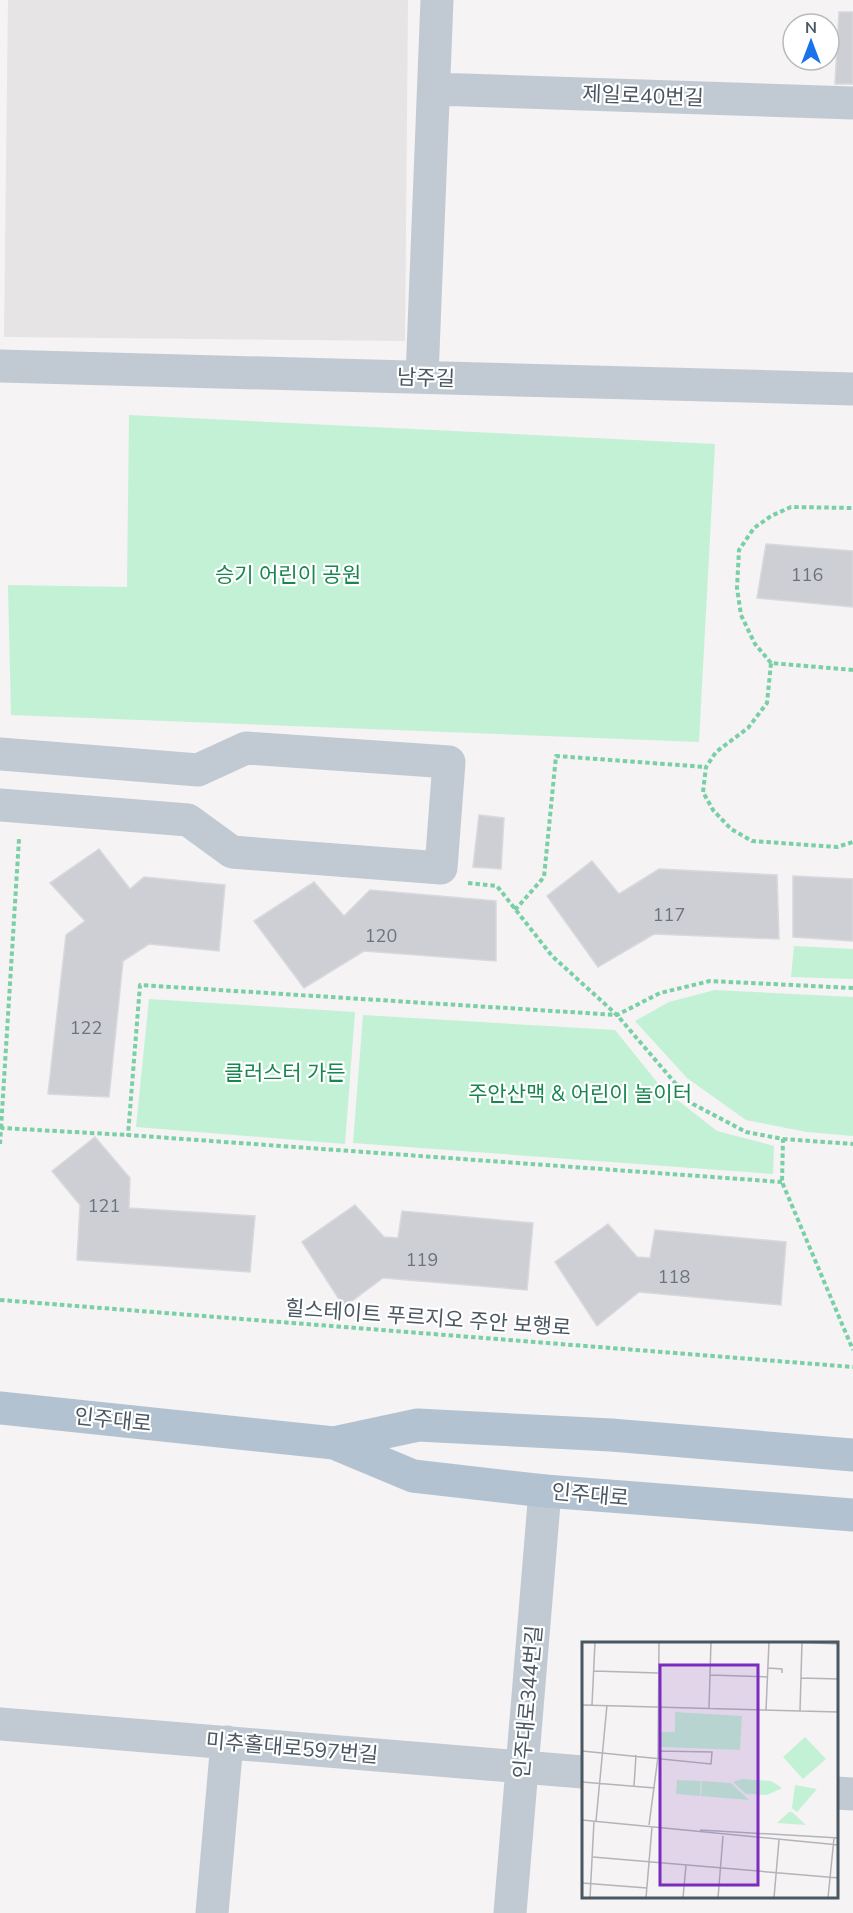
<svg xmlns="http://www.w3.org/2000/svg" width="853" height="1913" viewBox="0 0 853 1913" font-family="'Nunito Sans','Noto Sans KR',sans-serif">
<style>
.education{fill:#e6e4e5}
.green{fill:#c3f1d5}
.building{fill:#cdcfd5;stroke:#d7d9de;stroke-width:1.5}
.lines{fill:none;stroke-linecap:round;stroke-linejoin:round}
.path{stroke:#7ad0a6;stroke-width:4;stroke-dasharray:4.5 3;stroke-linecap:butt}
.minor{stroke:#c1cad2;stroke-width:33}
.major{stroke:#b3c2d1;stroke-width:33}
.labels{text-anchor:middle;dominant-baseline:central;stroke-width:4.5;stroke-linejoin:round;paint-order:stroke}
.number-label{font-size:18px;fill:#6b747e}
.street-label{font-size:21px;fill:#4a5661;stroke:#fff}
.park-label{font-size:21px;fill:#17864f;stroke:#fff}
.inset-road{fill:none;stroke:#b1b4b9;stroke-width:1.5}
.view{fill:#7b2cbf;fill-opacity:0.15;stroke:#7b2cbf;stroke-width:3}
.inset-edge{fill:none;stroke:#4a5661;stroke-width:3}
</style>
<rect width="100%" height="100%" fill="#f5f3f3"/>
<path class="education" d="M8,0H408L405,341L4,337Z"/>
<path class="green" d="M129,415L715,444L699,742L11,715L8,585L127,587Z
M794,946L853,949V979L791,977Z
M715,990L853,997V1136L807,1132L746,1120L687,1078L635,1021L669,1002Z
M149,999L355,1012L345,1144L136,1127Z
M363,1015L615,1030L661,1087L717,1131L774,1146L773,1174L353,1143Z"/>
<path class="building" d="M839,12H853V84H835Z
M766,544L853,551V607L757,598Z
M479,815L504,818L501,869L473,867Z
M99,849L130,889L144,877L225,885L219,951L149,944L123,961L109,1097L48,1094L66,935L85,921L50,883Z
M592,861L619,894L659,869L777,875L779,939L654,934L598,967L547,896Z
M793,876L853,879V941L793,937Z
M314,882L344,916L370,890L496,901V961L364,951L304,988L254,921Z
M95,1137L130,1178L129,1208L255,1216L250,1272L77,1260L80,1205L52,1171Z
M355,1205L384,1237L398,1238L402,1211L533,1223L527,1290L383,1278L344,1307L302,1242Z
M608,1224L637,1257L650,1258L655,1230L786,1242L781,1305L639,1292L597,1326L555,1262Z"/>
<g class="lines">
<path class="path" d="M771,663L755,644L741,615L737,588L739,550L754,528L771,516L791,507L853,508
M853,670L771,663L767,703L748,728L716,752L706,767L703,792L713,810L731,829L752,841L837,847L853,842
M468,883L497,886L552,956L617,1015L693,1104L746,1132L783,1139L782,1182L853,1350
M515,910L544,877L556,756L706,767
M1,1128L19,839
M783,1139L853,1144
M0,1144L1,1128L128,1135
M782,1182L128,1135L140,985L617,1015L660,993L710,981L853,988
M0,1300L853,1367"/>
<path class="minor" d="M434,89L853,103
M0,366L853,389
M422,377L437,0
M0,754L198,770L246,748L449,762L441,868L232,852L188,820L0,805
M0,1724L583,1772
M836,1793L853,1794
M212,1913L227,1742
M510,1913L545,1491"/>
<path class="major" d="M0,1408L334,1443L413,1476L545,1491L853,1515
M334,1443L418,1425L611,1435L853,1455"/>
</g>
<g class="labels">
<g class="number-label">
<text x="807" y="575">116</text>
<text x="669" y="915">117</text>
<text x="381" y="936">120</text>
<text x="86" y="1028">122</text>
<text x="104" y="1206">121</text>
<text x="422" y="1260">119</text>
<text x="674" y="1277">118</text>
</g>
<g class="street-label">
<text transform="translate(643 96) rotate(2)">제일로40번길</text>
<text transform="translate(426 378) rotate(2)">남주길</text>
<text transform="translate(428 1318) rotate(4)">힐스테이트 푸르지오 주안 보행로</text>
<text transform="translate(113 1420) rotate(6)">인주대로</text>
<text transform="translate(590 1495) rotate(5)">인주대로</text>
<text transform="translate(528 1702) rotate(-85)">인주대로344번길</text>
<text transform="translate(292 1748) rotate(5)">미추홀대로597번길</text>
</g>
<g class="park-label">
<text x="288" y="575">승기 어린이 공원</text>
<text x="285" y="1073">클러스터 가든</text>
<text x="580" y="1094">주안산맥 &amp; 어린이 놀이터</text>
</g>
</g>
<g transform="translate(582 1642)">
<rect width="256" height="256" fill="#f5f3f3"/>
<path d="M93,70L160,74L158,108L79,105V90H93ZM223,95L244,117L221,137L201,115ZM160,137L189,139L200,146L185,153L164,152L151,140ZM95,138L119,139L118,154L94,152ZM120,139L149,141L167,158L119,154ZM213,143L235,147L215,170L210,166ZM207,170H210L224,183L195,181Z" fill="#c3f1d5"/>
<path class="inset-road" d="M211,0L257,2M186,26L200,27V31M12,29L76,31M128,33L186,35M219,36L257,37M0,63L257,70M10,63L13,0M127,66L129,0M184,68L187,0M218,69L220,0M0,109L129,122L130,110L76,109M0,140L73,146M52,144L54,113M0,178L257,203M14,179L25,63M67,183L76,115L77,0M118,188L257,196M11,215L257,236M0,241L65,246M8,256L12,179M64,256L70,185M101,256L104,223M136,256L141,194M192,256L197,198M246,256L252,196"/>
<path class="view" d="M78,23H176V243H78Z"/>
<rect width="256" height="256" class="inset-edge"/>
</g>
<g transform="translate(811 42)"><circle r="28" fill="#ffffff" stroke="#b7bbc0" stroke-width="1.5"/>
<path d="M0-4.5L10 22L0 15L-10 22Z" fill="#1a73e8"/>
<text y="-9" font-size="16" font-weight="bold" text-anchor="middle" fill="#4a5661">N</text>
</g>
</svg>
